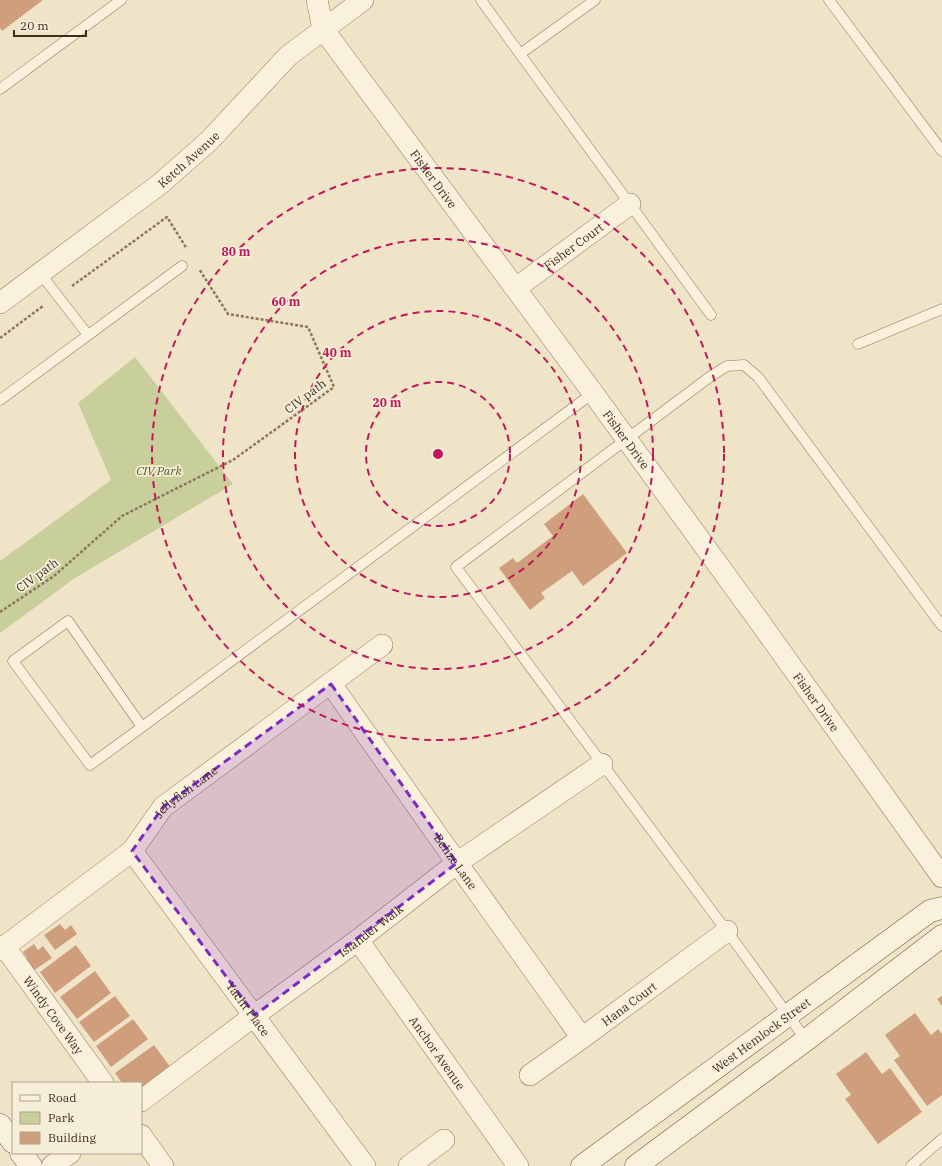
<svg xmlns="http://www.w3.org/2000/svg" width="942" height="1166" viewBox="0 0 942 1166" font-family="'IBM Plex Serif',serif">
<style>
.green{fill:#c9cf9b}
.building{fill:#cf9f7d}
.lines{fill:none;stroke-linecap:round;stroke-linejoin:round}
.lane-casing{stroke:#8d765c;stroke-width:11}
.street-casing{stroke:#8d765c;stroke-width:22}
.secondary-casing{stroke:#6f573f;stroke-width:23}
.path{stroke:#8d765c;stroke-width:2.5;stroke-dasharray:3 2;stroke-linecap:butt}
.lane{stroke:#faf1dc;stroke-width:10}
.street{stroke:#faf1dc;stroke-width:21}
.secondary{stroke:#faf1dc;stroke-width:22}
.marked{fill:#7b2cbf;fill-opacity:0.2;stroke:#7b2cbf;stroke-width:3;stroke-dasharray:8 5;stroke-linejoin:round}
.ring{fill:none;stroke:#c2185b;stroke-width:2;stroke-dasharray:7 5}
.labels{text-anchor:middle;dominant-baseline:central;stroke-width:3.5;stroke-linejoin:round;paint-order:stroke}
.street-label{font-size:12px;fill:#3d2e20;stroke:#f7eed8}
.park-label{font-size:12px;font-style:italic;fill:#4d5a26;stroke:#f7eed8}
.centre{fill:#c2185b;stroke:#f7eed8;stroke-width:2}
.ring-label{font-size:12px;text-anchor:middle;font-weight:bold;fill:#c2185b;stroke:#f7eed8;stroke-width:3.5;stroke-linejoin:round;paint-order:stroke}
</style>
<rect width="100%" height="100%" fill="#f0e4c8"/>
<path class="green" d="M135,357L233,484L75,578L0,633V561L111,480L78,403Z"/>
<path class="building" d="M0,0H43L2,31L0,28Z
M583,494L627,553L583,586L572,571L541,593L545,598L530,610L499,568L513,558L517,563L553,536L544,524Z
M60,924L65,930L71,925L77,934L55,950L44,935Z
M34,944L38,950L43,946L52,958L30,973L22,962L27,958L23,952Z
M76,945L91,966L55,993L40,972Z
M95,971L111,993L77,1019L60,997Z
M115,996L130,1016L94,1042L79,1022Z
M942,996V1006L937,999Z
M915,1013L931,1035L938,1029L942,1034V1095L927,1106L894,1060L900,1056L885,1035Z
M133,1019L148,1039L111,1067L96,1046Z
M154,1045L171,1068L141,1089V1083H122L115,1073Z
M866,1052L882,1074L890,1068L922,1112L878,1144L845,1099L851,1095L836,1074Z"/>
<g class="lines">
<defs>
<path id="lane" d="M481,0L520,54L595,0
M829,0L942,151
M520,54L711,315
M0,89L121,0
M40,273L88,335
M858,344L942,309
M0,400L182,266
M142,727L90,765L13,661L68,621L142,727L593,393
M806,1040L743,953L456,567L711,376L727,366L744,365L758,377L942,626
M911,1166L942,1139"/>
<g id="street">
<path id="s1" d="M317,0L323,29L593,393L759,621L942,877"/>
<path id="s2" d="M516,288L630,204"/>
<path id="s3" d="M0,303L160,184L209,141L288,56L363,0"/>
<path id="s4" d="M331,684L457,863L582,1038"/>
<path id="s5" d="M132,851L365,1166"/>
<path id="s6" d="M358,940L518,1166"/>
<path id="s7" d="M4,946L103,1083"/>
<path id="s8" d="M0,950L132,851L163,807L382,645"/>
<path id="s9" d="M530,1075L582,1038L727,931"/>
<path id="s10" d="M141,1101L255,1015L358,940L457,863L602,764"/>
<path d="M141,1135L163,1166"/>
<path d="M52,1166L70,1153"/>
<path d="M409,1166L444,1140"/>
</g>
<g id="secondary">
<path d="M0,1125L13,1142"/>
<path d="M21,1153L31,1166"/>
<path id="s11" d="M582,1166L930,911L942,908"/>
<path d="M636,1166L806,1040L942,936"/>
</g>
</defs>
<use href="#lane" class="lane-casing"/>
<use href="#street" class="street-casing"/>
<use href="#secondary" class="secondary-casing"/>
<path class="path" d="M72,286L167,217L187,249
M0,338L43,306
M0,612L54,576L122,516L233,460L334,387L308,327L228,314L199,269"/>
<use href="#lane" class="lane"/>
<use href="#street" class="street"/>
<use href="#secondary" class="secondary"/>
</g>
<path class="marked" d="M331,684L457,863L255,1015L132,851L163,807Z"/>
<g class="ring">
<circle cx="438" cy="454" r="72"/>
<circle cx="438" cy="454" r="143"/>
<circle cx="438" cy="454" r="215"/>
<circle cx="438" cy="454" r="286"/>
</g>
<g class="labels">
<g class="street-label">
<text stroke="none"><textPath href="#s3" startOffset="237">Ketch Avenue</textPath></text>
<text stroke="none"><textPath href="#s1" startOffset="216">Fisher Drive</textPath></text>
<text stroke="none"><textPath href="#s2" startOffset="71">Fisher Court</textPath></text>
<text transform="translate(305 396) rotate(-37)">CIV path</text>
<text stroke="none"><textPath href="#s1" startOffset="540">Fisher Drive</textPath></text>
<text transform="translate(37 575) rotate(-36)">CIV path</text>
<text stroke="none"><textPath href="#s1" startOffset="864">Fisher Drive</textPath></text>
<text stroke="none"><textPath href="#s8" startOffset="246">Jellyfish Lane</textPath></text>
<text stroke="none"><textPath href="#s4" startOffset="217">Belize Lane</textPath></text>
<text stroke="none"><textPath href="#s10" startOffset="286">Islander Walk</textPath></text>
<text stroke="none"><textPath href="#s9" startOffset="122">Hana Court</textPath></text>
<text stroke="none"><textPath href="#s5" startOffset="196">Yacht Place</textPath></text>
<text stroke="none"><textPath href="#s7" startOffset="85">Windy Cove Way</textPath></text>
<text stroke="none"><textPath href="#s11" startOffset="222">West Hemlock Street</textPath></text>
<text stroke="none"><textPath href="#s6" startOffset="138">Anchor Avenue</textPath></text>
</g>
<g class="park-label">
<text x="159" y="470">CIV Park</text>
</g>
</g>
<circle cx="438" cy="454" r="6" class="centre"/>
<g class="ring-label">
<text x="236" y="256">80 m</text>
<text x="286" y="306">60 m</text>
<text x="337" y="357">40 m</text>
<text x="387" y="407">20 m</text>
</g>
<rect x="12" y="1082" width="130" height="72" fill="#f7eed8" stroke="#ada18e"/>
<rect x="20" y="1095" width="20" height="6" fill="#faf1dc" stroke="#ada18e"/>
<text x="48" y="1102" font-size="12" fill="#3d2e20">Road</text>
<rect x="20" y="1112" width="20" height="12" fill="#c9cf9b" stroke="#ada18e"/>
<text x="48" y="1122" font-size="12" fill="#3d2e20">Park</text>
<rect x="20" y="1132" width="20" height="12" fill="#cf9f7d" stroke="#ada18e"/>
<text x="48" y="1142" font-size="12" fill="#3d2e20">Building</text>
<path d="M14 30v6h72v-6" fill="none" stroke="#3d2e20" stroke-width="2"/>
<text x="20" y="30" font-size="12" fill="#3d2e20" stroke="#f7eed8" stroke-width="3" paint-order="stroke">20 m</text>
</svg>
